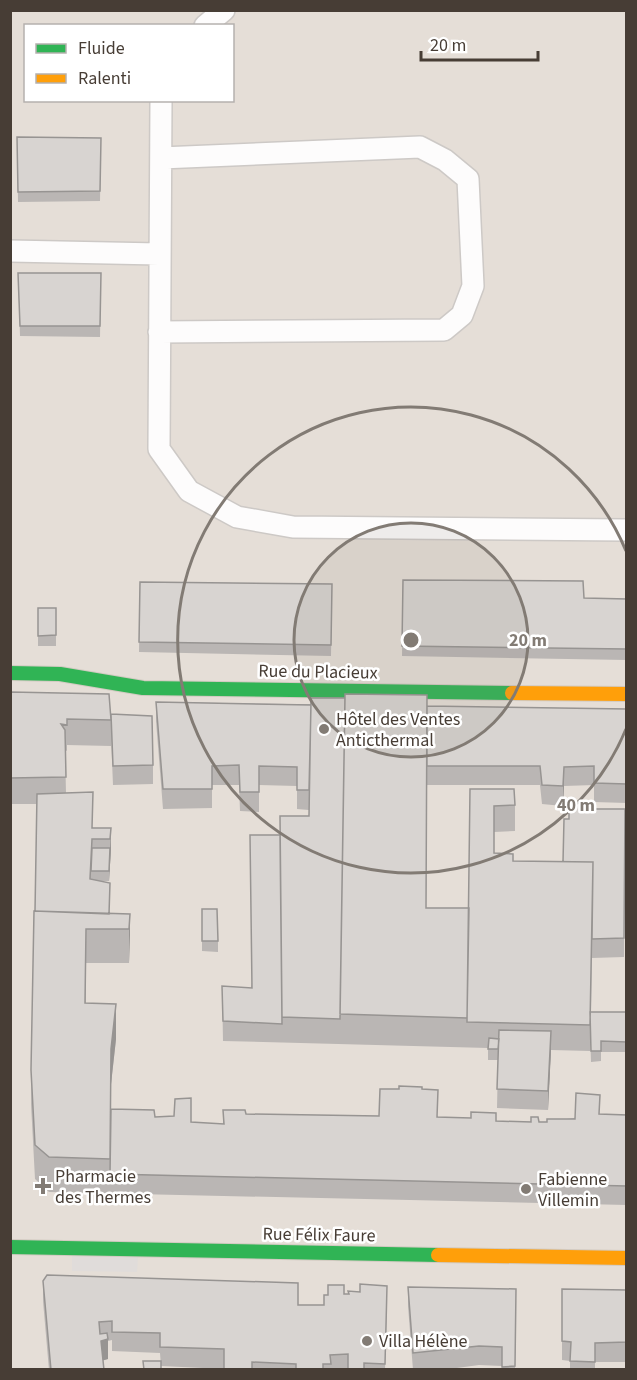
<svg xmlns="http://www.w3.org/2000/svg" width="637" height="1380" viewBox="0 0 637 1380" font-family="'Source Sans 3',sans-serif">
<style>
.residential{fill:#e5ded7;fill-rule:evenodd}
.parking{fill:#e0dcda}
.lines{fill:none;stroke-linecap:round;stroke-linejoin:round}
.lane-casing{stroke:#cdc9c6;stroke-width:24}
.fast-casing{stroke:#d2cac1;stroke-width:16}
.slow-casing{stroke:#d2cac1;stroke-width:16}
.lane{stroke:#fdfcfc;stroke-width:21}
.fast{stroke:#30b455;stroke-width:14}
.slow{stroke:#ff9f0a;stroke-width:14}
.wall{fill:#bab6b4}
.shaded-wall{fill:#979492}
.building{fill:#d8d4d1;stroke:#979492;stroke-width:1.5}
.ring{fill:none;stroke:#827b74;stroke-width:3}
.poi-dot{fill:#827b74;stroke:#fff;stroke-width:2}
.labels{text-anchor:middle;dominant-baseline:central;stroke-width:5;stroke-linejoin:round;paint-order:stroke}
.street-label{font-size:18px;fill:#473d35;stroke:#fff}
.poi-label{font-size:18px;fill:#473d35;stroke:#fff;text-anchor:start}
.centre{fill:#827b74;stroke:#fff;stroke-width:3}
.ring-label{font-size:18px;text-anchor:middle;font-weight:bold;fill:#827b74;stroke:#fff;stroke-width:5;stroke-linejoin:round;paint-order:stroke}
</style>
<rect width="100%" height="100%" fill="#f0edea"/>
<path class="residential" d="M11,11H626V1369H11ZM26,26H232V100H26Z"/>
<path class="parking" d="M72,1254L138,1256L137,1272L72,1271Z"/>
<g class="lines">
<defs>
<path id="lane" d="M205,26L224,10
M161,100L159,449L189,491L237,517L293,527L626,530
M10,251L159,254
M159,332L444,330L462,315L473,286L468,179L445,160L420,147L161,158"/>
<path id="fast" d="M10,673L60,674L143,688L512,693
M10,1247L438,1255"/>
<path id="slow" d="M512,693L626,694
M438,1255L626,1258"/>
</defs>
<use href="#lane" class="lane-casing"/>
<use href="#fast" class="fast-casing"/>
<use href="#slow" class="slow-casing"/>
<use href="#lane" class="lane"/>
<use href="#fast" class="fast"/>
<use href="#slow" class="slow"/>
</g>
<path class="wall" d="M17,137L101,138L100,201L18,202Z
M18,273H101L100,337L20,336Z
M403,580L584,598L627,599V660L402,656Z
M140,582L332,584L331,656L139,652Z
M38,608H56V646H38Z
M10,692L111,718L153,765V784L113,785L111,737V746L67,745V751L65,750L66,793L93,828H111V848L109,881H102L110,914H130L129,963H86L85,1003L116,1039L111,1084V1109L191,1123L223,1124V1110L246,1114L379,1116L422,1089L438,1117L496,1121L547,1122L600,1114L627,1115V1205L49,1192L35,1179L31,1104L37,804H10Z
M156,702L627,709V803L594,802V785L564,786L563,806L542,804L540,785H427L426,908H469L470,789L515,805V831L494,832V853L513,861L563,862L569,819L593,809H625L624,957L592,958V939L591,1012H627V1052H601V1061L591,1062L590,1029V1051L551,1050L548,1110L497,1108L498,1060H488V1048L223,1041L222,986L251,988L280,835L309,816V810L297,809V786L259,785V812L240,811L239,785H212V808L163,809L156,721Z
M202,909L218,941V952L202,951Z
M43,1281L298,1305H324L328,1295L344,1294L387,1305L385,1370H224V1369L161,1366L160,1353L112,1351V1340L108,1341V1359L103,1360L104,1370H49L43,1301Z
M408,1287L516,1289L515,1370H502V1366L479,1365L442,1370H413L408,1306Z
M562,1289L627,1290V1362H595V1370H570V1361L562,1360Z"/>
<path class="shaded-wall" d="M564,767V786L563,806V786Z
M111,828V848L109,881V871Z
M130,916V935L129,963V929Z
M86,929V963L85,1037V1003Z
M116,1004V1039L111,1084L110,1174L111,1049Z
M551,1031V1050L548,1110V1091Z
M108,1339V1359L101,1361V1341Z"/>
<path class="building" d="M17,137L101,138L100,191L18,192Z
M18,273H101L100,326H20Z
M403,580L583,581L584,598L627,599V649L402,646Z
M140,582L332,584L331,645L139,642Z
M38,608H56V635L38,636Z
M10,692L109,694L111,720L67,719V725L61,724L65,730L66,777L10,778Z
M345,694L427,695L426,908H469L467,1018L340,1014Z
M311,698H345L340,1019L282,1017L280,816H309Z
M156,702L311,705L309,790H297V767L259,766V792H240L239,765L212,766V789H163Z
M427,706L627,709V784L594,783V766L564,767L563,786L542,785L540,766H427Z
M111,714L152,716L153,765L113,766Z
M470,789H514L515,805L494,806V853L513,854V861L593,862L590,1025L467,1022Z
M93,792L92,828H111L110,839H92L90,879L110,883L109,914L35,911L37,794Z
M569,803H593V809H625L624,938L592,939L593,862H563L564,819H569Z
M250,835H280L282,1024L223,1021L222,986L252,988Z
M92,848H110L109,871H91Z
M202,909H217L218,941H202Z
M34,911L130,914L129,929H86L85,1003L116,1004L111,1049L110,1159L49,1157L35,1145L31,1070Z
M590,1012H627V1042L601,1041V1051H591Z
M499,1030L551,1031L548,1091L497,1089Z
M489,1038L499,1039L498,1049H488Z
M399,1086L422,1087V1089L438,1090L437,1117L471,1118V1112L496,1113V1121L531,1122V1117H538L539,1122H547V1119H575L576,1093L600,1095L599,1114L627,1115V1186L110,1174L111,1109L154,1110L155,1117L174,1116L175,1099L191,1098V1122L224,1124L223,1110H245L246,1114L379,1116L380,1089H399Z
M47,1275L298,1283V1305H324V1295H328V1285H344V1294H349L348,1291L360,1292V1284L387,1286L385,1364L364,1363V1370H348V1354L330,1355L331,1364H323V1370H296V1364L252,1362V1370H224V1349L160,1347V1333L112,1332V1321L99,1322L100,1334L107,1333L108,1339L101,1341L104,1370H51L43,1281Z
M408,1287L516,1289L515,1366L502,1367V1347L479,1346L413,1353Z
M562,1289L627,1290V1342L595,1343V1362L570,1361L571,1342L562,1341Z
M143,1361H161V1370H144Z"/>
<circle cx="411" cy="640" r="117" fill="#827b74" fill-opacity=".12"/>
<g class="ring">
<circle cx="411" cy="640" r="117"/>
<path d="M626 729A233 233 0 1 1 626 551"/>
</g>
<g class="poi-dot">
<circle cx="324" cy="729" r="6"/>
<path d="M40 1177h6v6h6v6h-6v6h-6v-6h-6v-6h6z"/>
<circle cx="526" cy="1189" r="6"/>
<circle cx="367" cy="1341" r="6"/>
</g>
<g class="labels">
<g class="street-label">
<text transform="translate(318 672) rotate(1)">Rue du Placieux</text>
<text transform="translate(319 1235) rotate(1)">Rue Félix Faure</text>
</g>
<g class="poi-label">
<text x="336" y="719">Hôtel des Ventes<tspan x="336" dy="21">Anticthermal</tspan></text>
<text x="55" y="1176">Pharmacie<tspan x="55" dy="21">des Thermes</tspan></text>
<text x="538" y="1179">Fabienne<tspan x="538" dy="21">Villemin</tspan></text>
<text x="379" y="1341">Villa Hélène</text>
</g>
</g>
<circle cx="411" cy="640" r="9" class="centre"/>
<g class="ring-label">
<text x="528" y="646">20 m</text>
<text x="576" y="811">40 m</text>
</g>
<rect width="637" height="1380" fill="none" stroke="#473d35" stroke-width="24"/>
<rect x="24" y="24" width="210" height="78" fill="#ffffff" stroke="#b5b1ae" stroke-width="1.5"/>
<rect x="36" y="44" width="30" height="9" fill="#30b455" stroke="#b5b1ae" stroke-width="1.5"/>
<text x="78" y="54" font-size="18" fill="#473d35">Fluide</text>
<rect x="36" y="74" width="30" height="9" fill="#ff9f0a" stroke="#b5b1ae" stroke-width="1.5"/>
<text x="78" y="84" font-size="18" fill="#473d35">Ralenti</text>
<path d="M421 51v9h117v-9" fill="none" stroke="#473d35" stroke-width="3"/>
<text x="430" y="51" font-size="18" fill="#473d35" stroke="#ffffff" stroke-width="4.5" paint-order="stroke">20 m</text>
</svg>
